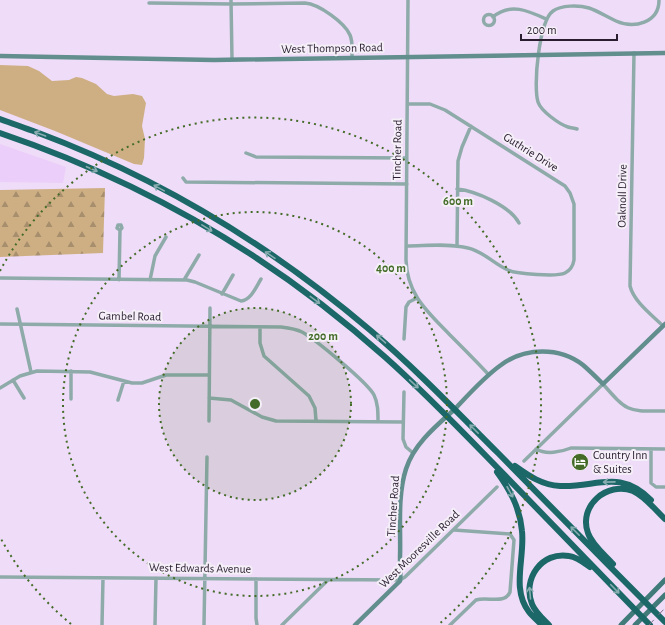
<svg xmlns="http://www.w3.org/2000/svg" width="665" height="625" viewBox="0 0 665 625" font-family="'Alegreya Sans',sans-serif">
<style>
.built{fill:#ebcef9}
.green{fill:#ceaf84}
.forest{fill:url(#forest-firs)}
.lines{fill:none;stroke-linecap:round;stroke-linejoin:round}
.street{stroke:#8eabaa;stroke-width:3.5}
.secondary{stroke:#628e8e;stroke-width:4.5}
.primary{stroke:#407a79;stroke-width:5}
.highway{stroke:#1c6868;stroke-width:6}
.rail{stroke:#7d6e84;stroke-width:1;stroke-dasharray:7 7;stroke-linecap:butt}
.oneway{stroke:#88acb0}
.ring{fill:none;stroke:#446c28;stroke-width:2;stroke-dasharray:2 4}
.labels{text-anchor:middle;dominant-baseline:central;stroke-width:4;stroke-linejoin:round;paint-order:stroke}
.street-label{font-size:12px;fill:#291d2f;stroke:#f5eff8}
.poi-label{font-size:12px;fill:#291d2f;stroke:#f5eff8;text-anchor:start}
.centre{fill:#446c28;stroke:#f5eff8;stroke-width:2}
.ring-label{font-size:12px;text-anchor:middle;font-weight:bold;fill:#446c28;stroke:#f5eff8;stroke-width:4;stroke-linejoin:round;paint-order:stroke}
</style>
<defs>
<pattern id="forest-firs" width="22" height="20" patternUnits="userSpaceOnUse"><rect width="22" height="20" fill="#ceaf84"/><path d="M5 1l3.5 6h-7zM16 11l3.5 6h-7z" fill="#a78e6c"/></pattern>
</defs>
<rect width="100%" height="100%" fill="#efdcf8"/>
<path class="built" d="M0,144L66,167L63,183L0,182Z"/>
<path class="green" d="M0,65L28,66L39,71L52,81L69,80L76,77L82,78L96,84L107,94L114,96L133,94L142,96L146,103L142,126L145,139L144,158L142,165L134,164L55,131L0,110Z"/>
<path class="forest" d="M105,188L103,253L0,257V190Z"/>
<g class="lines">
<path class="street" d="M231,0L232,59
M408,0L406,260C407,295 428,312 450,335C463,348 476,361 489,375
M149,3L231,4L305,3C319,4 345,23 350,35C353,42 352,50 352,57
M483.5 20a5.5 5.5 0 1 1 11 0a5.5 5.5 0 1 1-11 0Z
M493,17C510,2 529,11 546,19
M634,53L630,286C634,302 652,315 663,326
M577,129C574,128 571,128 568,127C559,124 541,111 538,102C533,86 539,21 553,11C561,5 579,5 589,8C598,11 607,17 616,21C634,29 659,23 659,0
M246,153L256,157L407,158
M183,178L186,182L407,184
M457,189C476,191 510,206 519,223
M406,246C426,246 448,243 468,248C483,251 494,264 508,270C517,274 557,277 565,273C571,270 573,266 574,260V204L570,193L565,186L445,110L430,104H408
M457,246L458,161L462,147L471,126
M0,278L187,280L195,282L241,301C251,300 256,287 261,279
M119,280L120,230L122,228L121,225H118L117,228L120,230
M150,280L155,256L166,237
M184,280L199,255
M222,294L233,275
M17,309L31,372
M0,324L281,327C289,328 296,329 302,332C315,339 368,383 374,395C378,403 378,412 378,422
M260,327V343L264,356L309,396L315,408L316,421
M404,339L406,307L409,302L417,298
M71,371V399
M13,380L24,398
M0,388L20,376L37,371L90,372L132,383H142L166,375H209
M404,392L403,439L406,447L413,453
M209,398L231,400L262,417L276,421L403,422
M118,400L124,381
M209,421L210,308
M536,449C546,455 561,452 571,448L665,449
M651,449V483L656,487H665
M524,461L603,384C628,413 628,411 665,411
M0,577L400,580L405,577L497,487
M256,579V618L257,625
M102,625L103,578
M155,625L156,578
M204,625L207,457
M282,625L328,580
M450,625L476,600C487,596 505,605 510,592L514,540L510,534L454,530"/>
<path class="secondary" d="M0,56L214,60L665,53
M355,625L400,581C401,574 400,565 400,557C401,529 397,497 406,469C414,444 436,426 455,409C469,394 484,377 501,365C525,347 560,347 583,365C590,371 597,378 603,384L665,324"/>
<path class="primary" d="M621,625L665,580
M635,625L665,595"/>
<path class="highway" d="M0,119C12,123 24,128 36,132C157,177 271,246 370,330C415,368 456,411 498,453C554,510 609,566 665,622
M0,133C142,181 273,257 385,357C421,389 455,424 488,458C542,514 596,570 650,625
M515,466C529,476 542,485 560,486C596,488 619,468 651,500
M497,472C510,490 520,508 522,531C525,558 511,589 529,612C533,617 538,621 542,625
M613,564C605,555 592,545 588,533C578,506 607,481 633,491C646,497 655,510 665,519
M549,625C543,619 535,612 532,604C522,579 542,551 569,556C577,557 583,562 590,567"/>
<path class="rail" d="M649,625L665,608"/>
</g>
<defs><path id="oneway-shaft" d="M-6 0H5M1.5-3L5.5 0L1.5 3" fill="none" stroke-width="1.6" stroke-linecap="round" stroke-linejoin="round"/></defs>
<g class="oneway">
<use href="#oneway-shaft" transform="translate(40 134) rotate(-160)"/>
<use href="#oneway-shaft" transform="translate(92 169) rotate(23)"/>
<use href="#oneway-shaft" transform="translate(159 188) rotate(-151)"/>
<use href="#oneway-shaft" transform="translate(207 228) rotate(31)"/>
<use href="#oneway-shaft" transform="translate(270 255) rotate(-146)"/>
<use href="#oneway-shaft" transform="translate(315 300) rotate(37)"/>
<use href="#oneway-shaft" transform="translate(381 339) rotate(-139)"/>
<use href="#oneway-shaft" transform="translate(414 384) rotate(43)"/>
<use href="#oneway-shaft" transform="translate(474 429) rotate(-135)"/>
<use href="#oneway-shaft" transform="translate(609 482) rotate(179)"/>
<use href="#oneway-shaft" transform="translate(510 492) rotate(61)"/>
<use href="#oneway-shaft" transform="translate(575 531) rotate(-135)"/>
<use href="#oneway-shaft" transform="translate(615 589) rotate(46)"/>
<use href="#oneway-shaft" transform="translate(530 593) rotate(-95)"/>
</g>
<circle cx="255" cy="404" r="96" fill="#446c28" fill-opacity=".12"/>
<g class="ring">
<circle cx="255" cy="404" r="96"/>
<circle cx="255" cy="404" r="192"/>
<path d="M71 624A287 287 0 0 1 0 537M0 271A287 287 0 1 1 439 624"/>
</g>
<defs>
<symbol id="hotel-disc" viewBox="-11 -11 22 22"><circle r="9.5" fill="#446c28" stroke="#f5eff8"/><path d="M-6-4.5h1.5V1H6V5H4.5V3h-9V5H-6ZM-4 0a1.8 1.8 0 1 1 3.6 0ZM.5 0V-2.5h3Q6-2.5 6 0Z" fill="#fff"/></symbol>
</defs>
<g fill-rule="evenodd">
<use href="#hotel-disc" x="570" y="452" width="20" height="20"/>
</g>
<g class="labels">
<g class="street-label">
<text transform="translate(332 48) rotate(-1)">West Thompson Road</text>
<text transform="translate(397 150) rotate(-89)">Tincher Road</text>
<text transform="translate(531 152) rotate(32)">Guthrie Drive</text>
<text transform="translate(622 196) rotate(-89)">Oaknoll Drive</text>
<text transform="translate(130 316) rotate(1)">Gambel Road</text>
<text transform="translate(393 506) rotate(-86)">Tincher Road</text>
<text transform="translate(419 549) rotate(-44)">West Mooresville Road</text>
<text transform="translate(200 568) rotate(1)">West Edwards Avenue</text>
</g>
<g class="poi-label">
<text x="593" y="455">Country Inn<tspan x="593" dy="14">&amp; Suites</tspan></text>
</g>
</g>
<circle cx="255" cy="404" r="6" class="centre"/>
<g class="ring-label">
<text x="458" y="205">600 m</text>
<text x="391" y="272">400 m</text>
<text x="323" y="340">200 m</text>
</g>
<path d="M521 34v6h96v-6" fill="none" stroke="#291d2f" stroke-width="2"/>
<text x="527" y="34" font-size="12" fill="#291d2f" stroke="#f5eff8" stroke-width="3" paint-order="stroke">200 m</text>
</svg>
